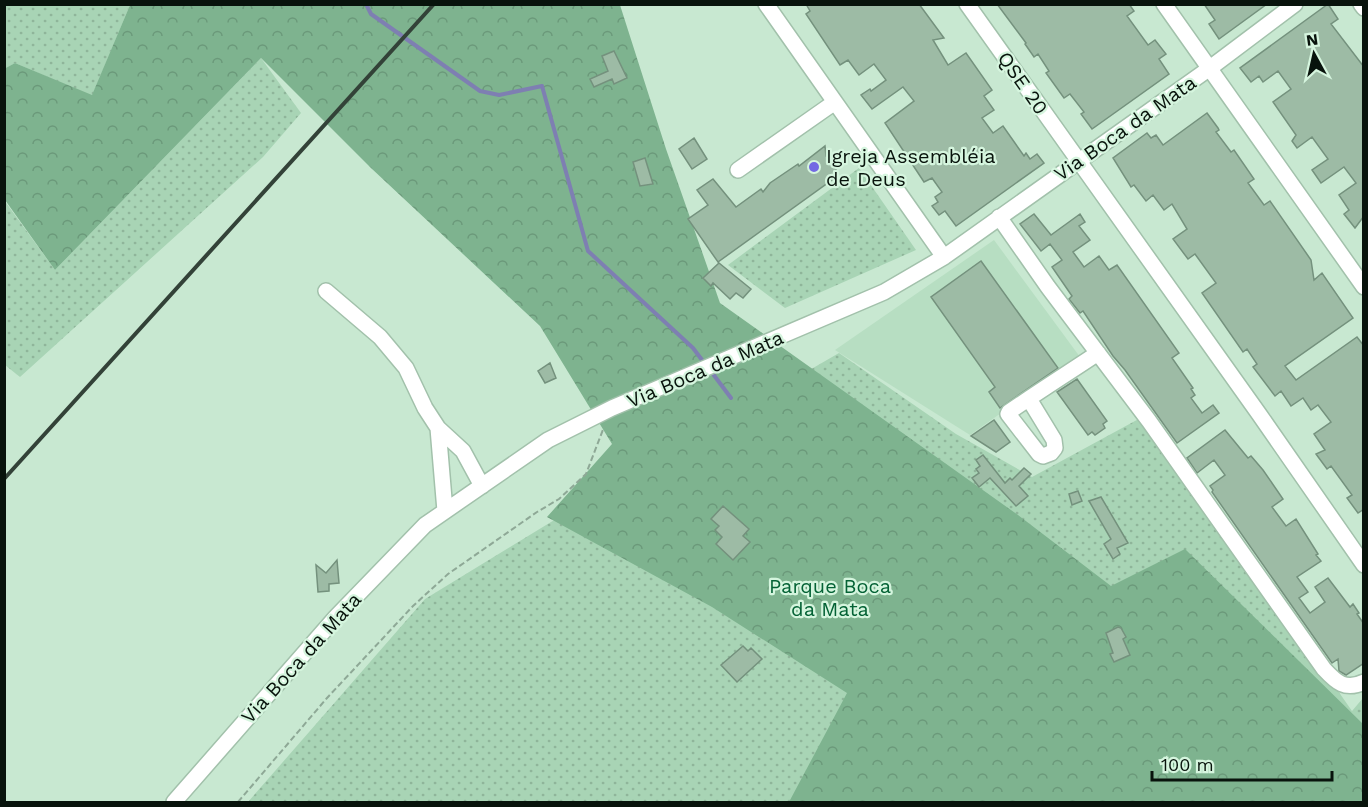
<svg xmlns="http://www.w3.org/2000/svg" width="1368" height="807" viewBox="0 0 1368 807" font-family="'Work Sans',sans-serif">
<style>
.built{fill:#b7dec2}
.grass{fill:url(#grass-dots)}
.forest{fill:url(#forest-crowns)}
.lines{fill:none;stroke-linecap:round;stroke-linejoin:round}
.stream{stroke:#7e7fb2;stroke-width:4}
.building{fill:#9dbba5;stroke:#74917d;stroke-width:1.5}
.minor-casing{stroke:#a2c1ab;stroke-width:18}
.path{stroke:#8ea896;stroke-width:2;stroke-dasharray:6 3;stroke-linecap:butt}
.minor{stroke:#fff;stroke-width:15}
.rail{stroke:#334238;stroke-width:4}
.poi-dot{fill:#7369e3;stroke:#d5f5de;stroke-width:2}
.labels{text-anchor:middle;dominant-baseline:central;stroke-width:4.5;stroke-linejoin:round;paint-order:stroke}
.street-label{font-size:20px;fill:#08130c;stroke:#d5f5de}
.poi-label{font-size:20px;fill:#08130c;stroke:#d5f5de;text-anchor:start}
.park-label{font-size:20px;fill:#046235;stroke:#d5f5de}
</style>
<defs>
<pattern id="grass-dots" width="8" height="8" patternUnits="userSpaceOnUse" patternTransform="scale(1.5)"><rect width="8" height="8" fill="#a8d4b5"/><path d="M2 2h.1M6 6h.1" fill="none" stroke="#8fb59a" stroke-width="1.8" stroke-linecap="round"/></pattern>
<pattern id="forest-crowns" width="20" height="18" patternUnits="userSpaceOnUse" patternTransform="scale(1.5)"><rect width="20" height="18" fill="#7eb38f"/><path d="M2 6a3 3 0 1 1 6 0M12 15a3 3 0 1 1 6 0" fill="none" stroke="#6b997a"/></pattern>
</defs>
<rect width="100%" height="100%" fill="#c8e8d1"/>
<path class="built" d="M994,240L1080,357L970,435L835,350Z"/>
<path class="grass" d="M5,5H130L92,96L15,63L5,69Z
M261,58L301,113L263,157L20,377L5,365L4,200L55,270Z
M859,168L916,250L785,308L728,265Z
M839,353L956,434L1032,477L1146,415L1352,711L1363,698V802H248L425,599L628,475Z"/>
<path class="forest" d="M130,5H620L666,149L720,303L1018,515L1111,586L1185,549L1363,724V802H789L847,693L712,607L547,517L612,444L540,326L371,168L261,58L55,270L5,200L4,69L15,63L92,95Z"/>
<g class="lines">
<path class="stream" d="M366,4L371,14L480,91L499,95L542,86L588,251L693,348L705,364
M710,370L731,398"/>
</g>
<path class="building" d="M806,4H919L944,38L933,40L948,65L966,53L992,90L984,96L994,110L982,118L993,133L1003,126L1024,156L1026,153L1030,159L1037,154L1044,163L956,226L945,211L939,215L932,206L938,202L935,197L942,192L932,178L924,182L885,123L914,101L903,87L872,109L861,95L870,89L871,91L886,80L874,64L859,75L848,60L840,65L806,14L810,11Z
M997,4H1129L1134,11L1127,16L1148,45L1155,40L1166,54L1159,59L1169,74L1092,129L1081,114L1084,112L1070,94L1064,98L1046,73L1049,71L1038,54L1034,57L1025,44L1026,43Z
M1204,4H1267L1219,39L1209,24L1215,20Z
M1328,4L1338,19L1331,24L1364,67V216L1355,228L1344,214L1349,210L1339,195L1356,183L1344,167L1321,183L1312,170L1328,159L1312,137L1297,148L1292,141L1296,135L1273,102L1291,89L1278,71L1263,82L1259,76L1251,82L1240,68Z
M614,51L627,78L614,84L612,79L594,87L590,79L608,71L602,56Z
M1207,113L1218,128L1219,130L1216,132L1231,152L1234,150L1254,179L1248,183L1264,205L1270,201L1311,260L1314,280L1322,273L1353,318L1285,366L1296,380L1357,337L1364,346V509L1358,513L1347,498L1352,495L1331,466L1327,469L1316,454L1325,450L1314,434L1331,422L1318,405L1311,410L1303,398L1291,406L1281,391L1275,396L1253,367L1257,364L1247,349L1243,352L1202,293L1216,283L1195,254L1188,259L1173,239L1187,229L1172,204L1164,210L1153,195L1146,201L1134,185L1131,187L1113,158L1147,133L1151,138L1156,135L1163,145Z
M694,138L707,159L692,169L679,149Z
M825,146L826,156L837,171L836,177L718,262L688,219L708,205L697,190L713,179L736,207L761,189L763,192L770,183L798,164L799,166Z
M645,158L653,184L640,186L633,162Z
M1034,214L1051,235L1080,214L1085,222L1079,226L1090,240L1073,252L1084,267L1099,256L1109,270L1117,265L1179,353L1172,358L1193,388L1191,389L1195,395L1191,398L1202,413L1213,405L1219,413L1177,443L1125,370L1113,356L1083,311L1080,313L1069,299L1072,296L1052,267L1062,260L1050,244L1041,251L1020,224Z
M981,261L1058,368L1000,408L989,392L995,387L931,297Z
M719,263L751,289L743,298L736,293L730,299L713,283L711,286L703,278Z
M550,363L556,378L545,383L538,371Z
M1077,379L1107,421L1103,424L1105,428L1095,435L1092,432L1088,435L1057,392Z
M994,420L1010,442L996,452L971,436Z
M1225,430L1248,458L1251,456L1263,470L1283,499L1272,507L1286,526L1296,519L1318,554L1316,555L1321,561L1297,577L1308,592L1299,598L1310,613L1325,602L1315,587L1328,578L1350,607L1353,604L1359,613L1357,614L1364,624V663L1346,675L1339,671L1338,659L1332,663L1212,492L1213,490L1210,486L1225,475L1214,460L1197,473L1187,458Z
M983,455L1005,483L1010,478L1012,480L1024,468L1031,474L1019,486L1028,496L1016,506L990,478L979,487L972,478L979,473L976,469L980,466L976,460Z
M1078,491L1082,501L1072,505L1069,494Z
M1101,497L1128,543L1117,548L1120,554L1113,559L1104,544L1111,539L1089,501Z
M723,506L749,529L743,536L750,542L733,560L716,544L722,537L715,530L719,526L711,519Z
M337,560L339,583L329,584V591L318,592L316,565L326,573Z
M1118,627L1121,628L1126,637L1123,639L1130,655L1114,662L1110,654L1113,653L1106,633Z
M743,646L748,651L751,648L762,659L737,682L721,665Z"/>
<g class="lines">
<defs>
<path id="minor" d="M766,4L944,257
M967,4L1259,414L1364,565
M1164,4L1364,287
M1361,4L1364,8
M738,170L835,102
M999,217L1048,287L1149,421L1324,669C1336,682 1345,691 1364,682
M326,291L380,337L406,368L425,408L438,428L463,451L482,486
M1029,399L1054,440L1055,448L1051,453L1043,456L1039,454L1008,414L1009,412C1038,392 1068,373 1098,353
M438,428L445,511
M174,802L336,617L425,525L548,440L612,408L884,292L944,257L1210,68L1295,4"/>
</defs>
<use href="#minor" class="minor-casing"/>
<path class="path" d="M238,802L327,698L413,606L448,574L537,512L559,499L586,474L604,427"/>
<use href="#minor" class="minor"/>
<path class="rail" d="M4,479L434,4"/>
</g>
<circle class="poi-dot" cx="814" cy="167" r="6"/>
<g class="labels">
<g class="street-label">
<text transform="translate(1023 83) rotate(55)">QSE 20</text>
<text transform="translate(1125 128) rotate(-35)">Via Boca da Mata</text>
<text transform="translate(705 369) rotate(-23)">Via Boca da Mata</text>
<text transform="translate(301 658) rotate(-48)">Via Boca da Mata</text>
</g>
<g class="poi-label">
<text x="826" y="156">Igreja Assembléia<tspan x="826" dy="23">de Deus</tspan></text>
</g>
<g class="park-label">
<text x="830" y="586">Parque Boca<tspan x="830" dy="23">da Mata</tspan></text>
</g>
</g>
<rect width="1368" height="807" fill="none" stroke="#08130c" stroke-width="12"/>
<g transform="translate(1314 54) rotate(352)" stroke="#d5f5de" stroke-width="4.5" paint-order="stroke">
<path d="M0-4.5L10 22L0 15L-10 22Z" fill="#08130c"/>
<text y="-9" font-size="16" font-weight="bold" text-anchor="middle" fill="#08130c">N</text>
</g>
<path d="M1152 771v9h180v-9" fill="none" stroke="#08130c" stroke-width="3"/>
<text x="1161" y="771" font-size="18" fill="#08130c" stroke="#d5f5de" stroke-width="4.5" paint-order="stroke">100 m</text>
</svg>
